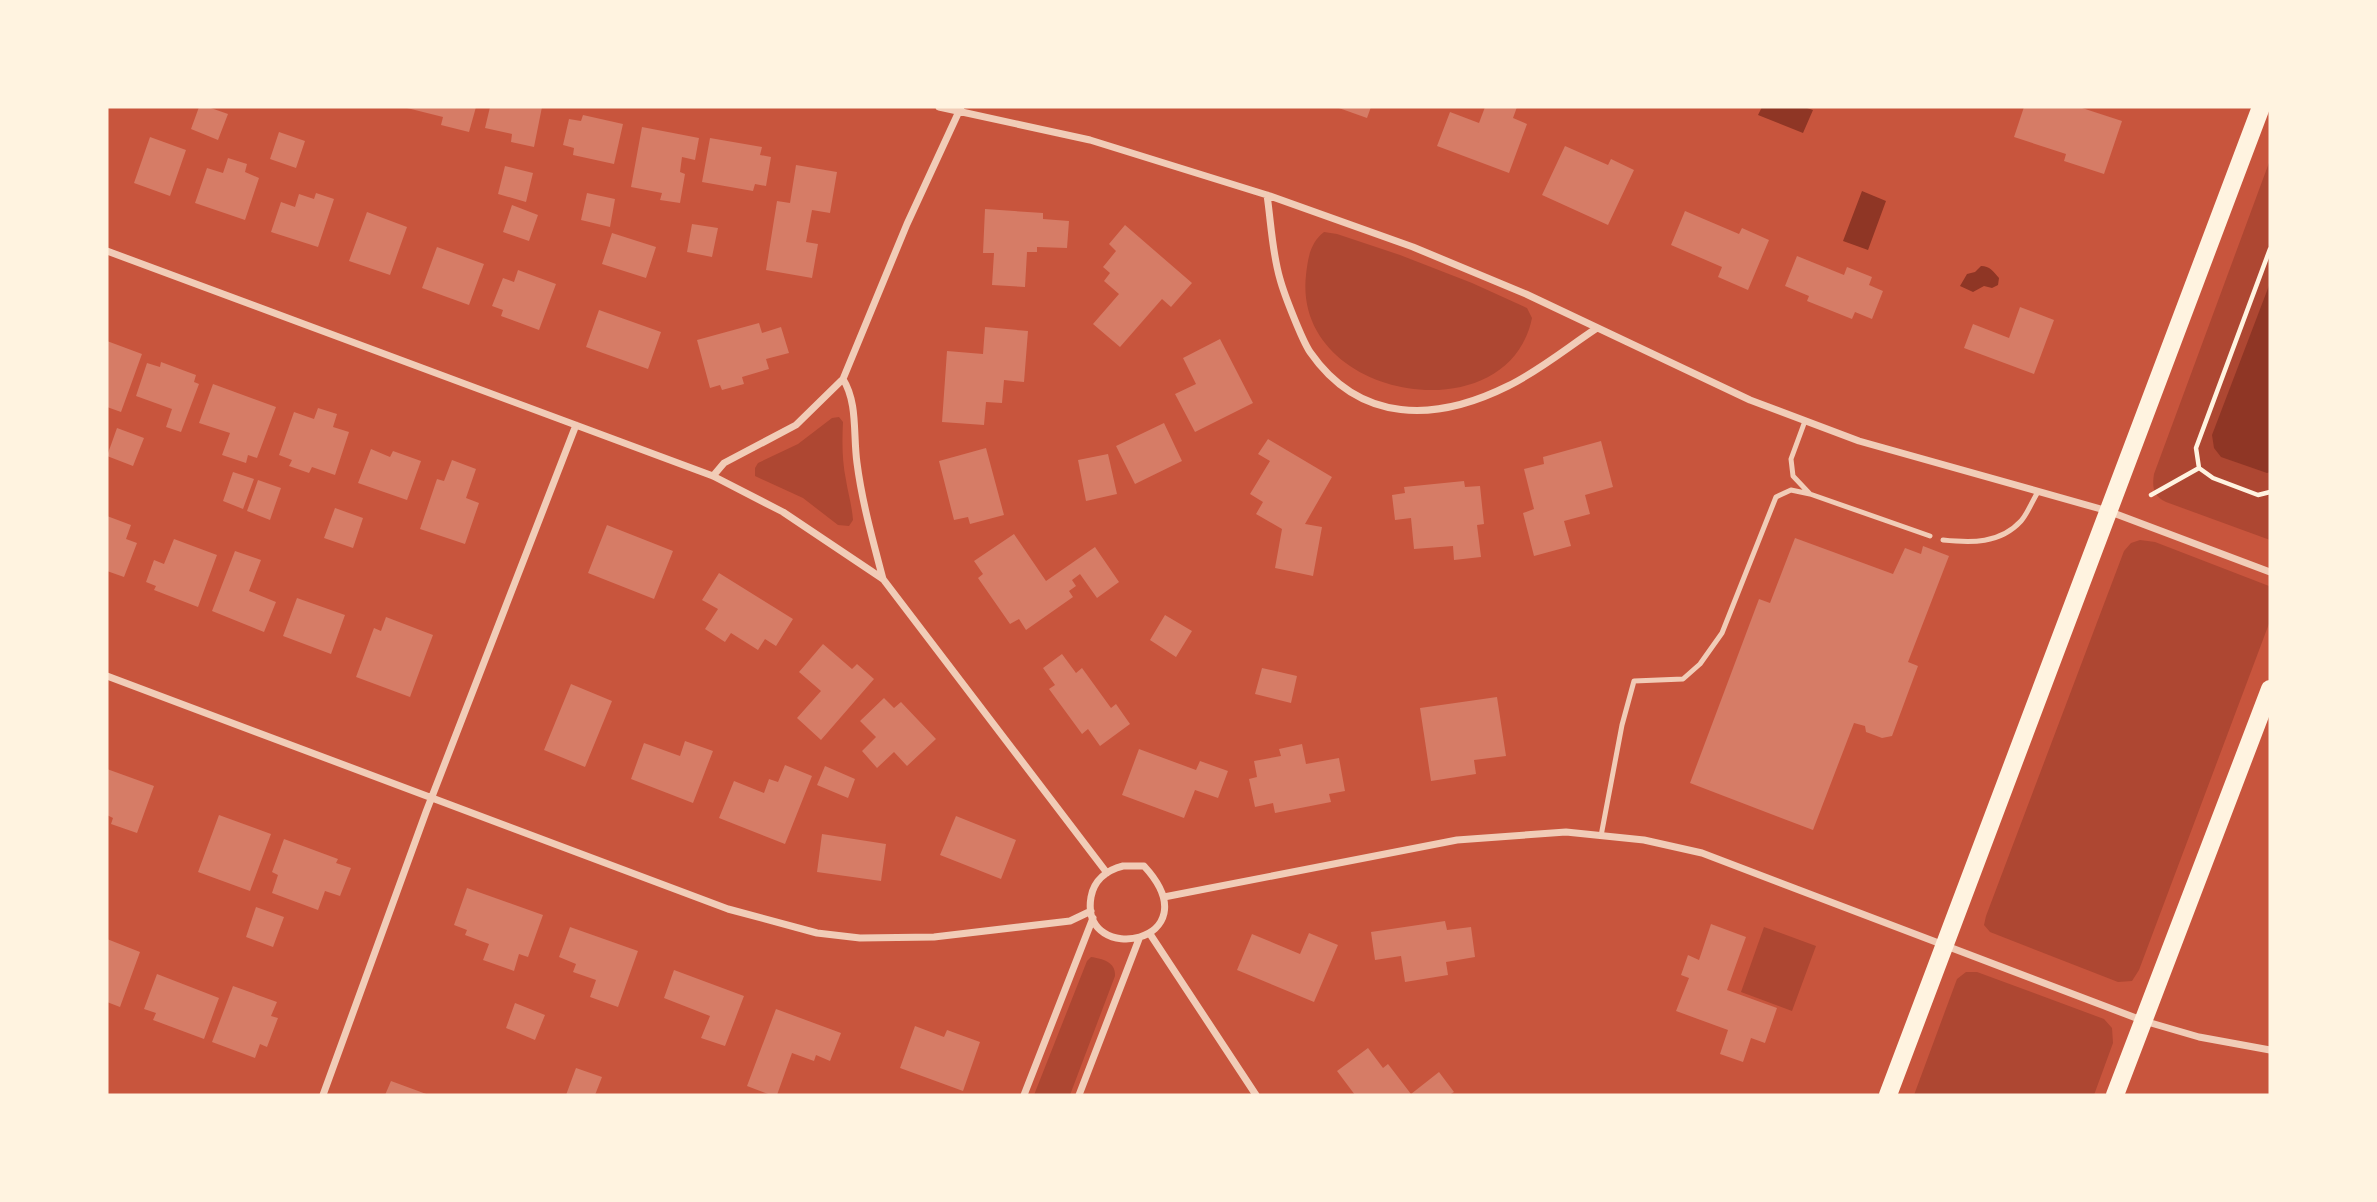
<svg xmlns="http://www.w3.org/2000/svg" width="2377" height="1202" viewBox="0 0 2377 1202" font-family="'Titillium Web',sans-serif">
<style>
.green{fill:#ae4732}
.water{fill:#8f3625}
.building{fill:#d67c66}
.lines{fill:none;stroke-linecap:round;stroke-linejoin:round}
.path{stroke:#fff3e0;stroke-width:4.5}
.service{stroke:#f1ccb7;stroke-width:5}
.minor{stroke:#f1ccb7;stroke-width:7}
.primary{stroke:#fff3e0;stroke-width:18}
</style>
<rect width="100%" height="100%" fill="#c8553d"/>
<path class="green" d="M2270,160V540L2166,502C2153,496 2152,487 2154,474Z
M1324,232L1337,234L1400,255L1472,283L1527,308L1532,318C1508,436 1292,400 1306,275C1308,258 1310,243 1324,232Z
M839,417L843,422C842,441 842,461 846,480C848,493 852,506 853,520L849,526L838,525L803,498L755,476V468L758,463L798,444L832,418Z
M2140,540L2155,542L2269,586L2270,621L2139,970L2132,981L2118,982L1990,932L1984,925L1986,916L2124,551L2131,543Z
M1764,927L1816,946L1792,1011L1741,992Z
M1091,957C1103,959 1116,962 1115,976L1070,1095H1034L1087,961Z
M1966,972H1977L2104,1019L2112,1028L2113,1043L2094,1095H1914L1957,979Z"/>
<path class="water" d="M1762,107H1804L1813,110L1803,133L1758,115Z
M1862,191L1886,201L1868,250L1843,241Z
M1981,266C1990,266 1993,271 1999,278L1998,285L1992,288L1984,286L1973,292L1960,286L1967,274L1975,272Z
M2270,283V472L2267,473L2221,457L2214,448L2212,435Z"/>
<path class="building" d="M199,107H208L228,114L218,140L191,129Z
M476,107L469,132L441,125L443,117L407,108Z
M490,107H542L534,147L511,142L512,134L485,128Z
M1336,107H1371L1367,118Z
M1485,107H1517L1513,118L1527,124L1509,173L1437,146L1450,112L1479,123Z
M2024,107H2079L2122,121L2104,174L2064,161L2066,154L2014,137Z
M583,115L623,124L614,164L573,155L574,148L563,145L569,119L581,121Z
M642,127L699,138L695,160L682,157L680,172L685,174L680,203L660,200L662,193L631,187Z
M279,132L305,141L296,168L270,159Z
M150,137L186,150L170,196L134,183Z
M710,138L762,147L760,155L771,157L766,186L755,184L753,191L702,182Z
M1565,146L1608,165L1611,159L1634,170L1608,225L1542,195Z
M228,158L247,164L245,172L259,178L245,220L195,203L207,168L223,173Z
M796,165L837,172L830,213L812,210L806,242L818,244L812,278L766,270L777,201L790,203Z
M505,166L533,173L526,202L498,194Z
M316,193L334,199L318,247L271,232L281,202L295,207L299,194L314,199Z
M587,193L615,199L610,227L581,220Z
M512,205L538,215L529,241L503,232Z
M985,209L1043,213V219L1069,221L1067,248L1037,247V252H1027L1025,287L992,285L994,253H983Z
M1685,211L1739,234L1742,228L1769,240L1748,290L1718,277L1722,267L1671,245Z
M367,212L407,227L390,275L349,261Z
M692,224L718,228L712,257L687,252Z
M1125,225L1192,283L1171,307L1162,299L1120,347L1093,324L1119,294L1104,281L1110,273L1103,267L1116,251L1109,244Z
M612,233L656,247L646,278L602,264Z
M437,247L484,264L469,305L422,288Z
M1797,256L1844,275L1847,267L1872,277L1869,285L1883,291L1872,319L1855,312L1852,319L1807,301L1809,296L1785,286Z
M518,270L556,284L539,330L501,316L503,310L492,306L503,278L514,282Z
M2020,307L2054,320L2034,374L1964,348L1973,324L2009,338Z
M599,310L661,332L648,369L586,347Z
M759,323L762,333L781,327L789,353L766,359L769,369L742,377L744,384L722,390L720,385L710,388L697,340Z
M985,327L1028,331L1024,382L1004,380L1002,403L986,402L984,425L942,422L947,351L983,354Z
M1220,339L1253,403L1195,432L1175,394L1196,384L1183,358Z
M107,341L142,354L121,412L107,407Z
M161,362L196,375L194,382L199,384L181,432L166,427L172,409L136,396L147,363L160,367Z
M213,384L276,407L257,458L248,455L246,463L222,455L230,433L199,423Z
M318,408L337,414L333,427L349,432L335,475L312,467L309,473L289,466L292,460L279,455L294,412L314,419Z
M1164,423L1182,461L1135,484L1116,446Z
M117,428L144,438L133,466L107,456Z
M1268,439L1332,477L1305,524L1322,527L1313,576L1275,568L1282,529L1256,514L1263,502L1250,494L1270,461L1258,454Z
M1601,441L1613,487L1585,495L1590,514L1564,521L1571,546L1534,556L1523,513L1534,509L1524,469L1544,464L1543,457Z
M986,448L1004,515L970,524L968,517L954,520L939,461Z
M371,449L390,457L393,451L421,461L407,500L358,483Z
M1108,454L1117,494L1086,501L1078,460Z
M452,460L476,469L466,498L479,503L465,544L420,529L437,479L444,481Z
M233,472L254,479L243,509L223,501Z
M258,480L281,488L270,520L247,511Z
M1464,481L1465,487L1480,486L1484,524L1477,525L1481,557L1454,560L1453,546L1414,549L1411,518L1395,520L1392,495L1405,493L1404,487Z
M335,508L363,518L353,548L324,538Z
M107,516L131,525L126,539L137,543L124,577L107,571Z
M607,525L673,551L654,599L588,573Z
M1014,534L1046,581L1095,547L1119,582L1097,598L1080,574L1072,580L1076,586L1069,591L1073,597L1026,630L1019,619L1010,624L978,578L983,574L974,561Z
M1795,538L1893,574L1905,548L1921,554L1923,546L1949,556L1908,662L1918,666L1892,736L1882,738L1866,732L1865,726L1854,723L1813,830L1690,783L1759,599L1770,603Z
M174,539L217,555L198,607L154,590L156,586L146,582L154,560L164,564Z
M235,551L261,560L249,591L276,602L264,632L212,611Z
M719,573L793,619L776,646L765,639L758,650L731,633L725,642L705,629L718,609L702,600Z
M297,598L345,615L331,654L283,636Z
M1165,615L1192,631L1176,657L1150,640Z
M386,617L433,635L410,697L356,677L374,628L381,631Z
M823,644L852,669L857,664L874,679L821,740L797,718L821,691L799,672Z
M1062,654L1076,673L1082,668L1111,708L1116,704L1130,724L1100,746L1088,729L1082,734L1049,689L1055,685L1043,668Z
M1262,668L1297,676L1291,703L1255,694Z
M571,684L612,701L585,767L544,750Z
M1497,697L1506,756L1474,760L1476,774L1431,781L1420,708Z
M884,698L894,708L901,702L936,739L907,766L894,752L877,768L862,751L876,737L860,721Z
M685,741L713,751L693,803L631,779L644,743L680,756Z
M1302,744L1306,764L1339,758L1345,791L1329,794L1331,802L1275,813L1273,803L1255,807L1249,779L1257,777L1254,761L1281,756L1279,749Z
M1139,749L1196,770L1200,761L1228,771L1218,798L1195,790L1184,818L1122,795Z
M785,765L812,776L785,844L719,818L734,781L764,793L769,779L778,782Z
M825,766L855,779L848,798L817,785Z
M107,769L154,786L137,833L111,824L113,818L107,815Z
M219,815L271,834L250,891L198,872Z
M956,816L1016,840L1001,879L940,855Z
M822,834L886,844L881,881L817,872Z
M284,839L338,859L336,863L351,868L340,896L325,891L318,910L272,893L278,875L272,872Z
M467,888L543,915L528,957L519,954L514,971L483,960L489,944L465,935L467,930L454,925Z
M256,907L284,917L273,947L246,937Z
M1445,921L1447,930L1471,927L1475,957L1446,962L1448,975L1405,982L1401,956L1375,960L1371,932Z
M1711,924L1746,937L1727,990L1777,1008L1765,1043L1751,1038L1743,1062L1720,1054L1728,1030L1676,1011L1689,978L1681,975L1688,955L1699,960Z
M570,927L638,951L618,1007L590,997L596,980L573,972L576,964L559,957Z
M1309,933L1338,945L1314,1002L1237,970L1252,934L1300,954Z
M107,939L140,952L120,1007L107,1002Z
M674,970L744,996L725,1046L701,1038L710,1016L664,998Z
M157,974L219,998L204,1039L153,1020L156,1013L144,1009Z
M233,986L277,1002L271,1016L278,1018L267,1047L260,1044L255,1058L212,1042Z
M515,1003L545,1015L535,1040L506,1028Z
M776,1009L841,1033L830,1061L816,1055L814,1061L792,1053L777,1095H771L747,1086Z
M915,1026L944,1037L947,1030L980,1042L963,1091L900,1068Z
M1368,1048L1383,1068L1388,1064L1411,1094L1439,1072L1454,1092L1449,1095H1355L1337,1071Z
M576,1068L602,1077L595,1095H566Z
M391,1081L429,1095H385Z"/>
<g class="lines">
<path class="path" d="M2270,249L2196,448L2199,468L2213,478L2258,495L2270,492
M2151,495L2199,468"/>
<path class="service" d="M1805,421L1791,459L1793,476L1810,494L1930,536
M1943,540C1971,543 2000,544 2021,521C2028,513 2032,501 2038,492
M1601,836L1622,725L1634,681L1683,679L1700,664L1722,633L1776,497L1791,490L1810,494"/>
<path class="minor" d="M939,107L1090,140L1267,195L1413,247L1526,294L1750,400L1859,441L2108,511L2270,572
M1267,195C1271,222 1272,252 1280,279C1284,294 1302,340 1310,352C1360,424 1436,422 1508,386C1539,371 1568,347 1597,328
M107,251L713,476L783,512L883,579L1107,873
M843,379C858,403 853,435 857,463C862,502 873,541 883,579
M713,476L724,463L796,425L843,379L907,224L961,107
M107,676L728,909L817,933L860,938L934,937L1070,921L1091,911
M1123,866H1144C1215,943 1079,968 1091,897C1094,880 1107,870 1123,866Z
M1164,897L1457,840L1566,832L1644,840L1702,853L2144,1021L2199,1037L2270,1050
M1150,934L1256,1095
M323,1095L426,812L576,425
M1024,1095L1093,918
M1079,1095L1139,939"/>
<path class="primary" d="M1888,1095L2261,107
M2115,1095L2270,689"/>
</g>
<rect width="2377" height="1202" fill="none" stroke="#fff3e0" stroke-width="217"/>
</svg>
